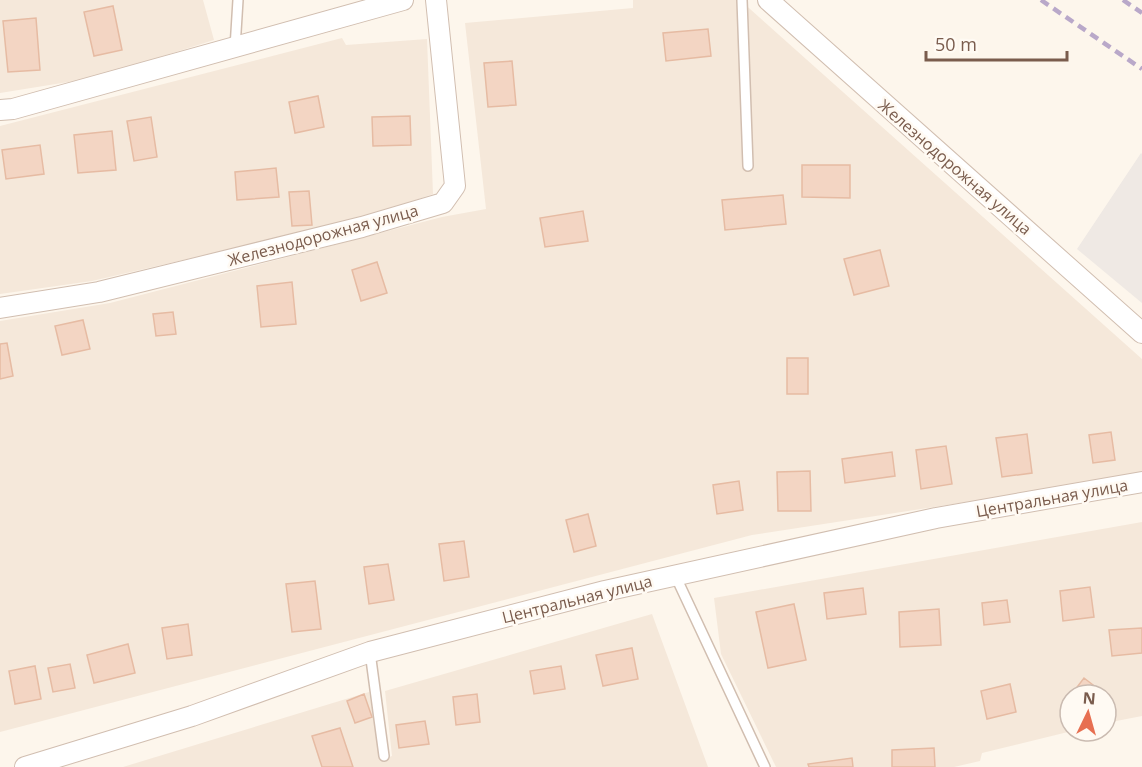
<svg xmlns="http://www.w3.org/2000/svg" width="1142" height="767" viewBox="0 0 1142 767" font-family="'Open Sans',sans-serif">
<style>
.residential{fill:#f5e8da}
.industrial{fill:#efe9e4}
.building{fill:#f3d5c3;stroke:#e6bba3;stroke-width:1.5}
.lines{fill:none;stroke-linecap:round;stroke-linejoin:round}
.service-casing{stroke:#d1beb0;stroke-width:12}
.minor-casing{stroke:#d1beb0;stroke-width:22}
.service{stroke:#fff;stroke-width:9}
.minor{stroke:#fff;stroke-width:20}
.rail{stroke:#b9a8c9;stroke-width:4.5;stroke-dasharray:9 6;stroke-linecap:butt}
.labels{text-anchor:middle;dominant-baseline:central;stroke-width:5;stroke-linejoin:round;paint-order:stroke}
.street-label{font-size:16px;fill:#7a5c4d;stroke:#fffaf3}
</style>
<rect width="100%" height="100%" fill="#fdf6ec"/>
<path class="residential" d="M0,0H203L214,40L93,78L0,93Z
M633,0H740L1142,359V475L752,535L0,732V321L110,303L442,217L486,209L465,23L633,8Z
M342,38L346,45L427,39L433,194L361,219L92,281L0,294V126Z
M1142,522V716L1106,723V695H1070L1072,731L982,753L980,761L954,767H776L721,654L714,598Z
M652,614L708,767H123L369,692L382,760L392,756L385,691Z"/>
<path class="industrial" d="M1141,153L1142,154V303L1077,249Z"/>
<path class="building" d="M113,6L122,50L94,56L84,12Z
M36,18L40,70L8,72L3,21Z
M708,29L711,56L666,61L663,33Z
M512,61L516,105L488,107L484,63Z
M318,96L324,127L295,133L289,102Z
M410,116L411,145L373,146L372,117Z
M151,117L157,157L134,161L127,121Z
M112,131L116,170L78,173L74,135Z
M40,145L44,174L6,179L2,150Z
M802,165H850V198L802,197Z
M276,168L279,197L237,200L235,172Z
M309,191L312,225L292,226L289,192Z
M783,195L786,224L725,230L722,200Z
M583,211L588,241L545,247L540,218Z
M880,250L889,286L854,295L844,259Z
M377,262L387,293L361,301L352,270Z
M292,282L296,324L261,327L257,286Z
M173,312L176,334L156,336L153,314Z
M83,320L90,349L62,355L55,326Z
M7,343L13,376L0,379V344Z
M787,358H808V394H787Z
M1111,432L1115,460L1093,463L1089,435Z
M1027,434L1032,473L1002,477L996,438Z
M946,446L952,484L921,489L916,450Z
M892,452L895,476L845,483L842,459Z
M810,471L811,511H778L777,472Z
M739,481L743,510L717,514L713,485Z
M588,514L596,546L574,552L566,520Z
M464,541L469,577L444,581L439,544Z
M388,564L394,600L369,604L364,567Z
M315,581L321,629L292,632L286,584Z
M1090,587L1094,617L1063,621L1060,591Z
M863,588L866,614L827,619L824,593Z
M1007,600L1010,622L984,625L982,603Z
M794,604L806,660L768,668L756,612Z
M939,609L941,645L900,647L899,612Z
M188,624L192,655L167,659L162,628Z
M1142,628V653L1112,656L1109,630Z
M128,644L135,673L94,683L87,655Z
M632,648L638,679L603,686L596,655Z
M70,664L75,688L53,692L48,668Z
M35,666L41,699L15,704L9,671Z
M561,666L565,689L534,694L530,671Z
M1084,678L1106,695H1071Z
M1010,684L1016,712L987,719L981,691Z
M364,694L372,717L355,723L347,701Z
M477,694L480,722L456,725L453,697Z
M425,721L429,744L399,748L396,725Z
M340,728L353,767H322L312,736Z
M934,748L935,767H892V750Z
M852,758L853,767H809L808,764Z"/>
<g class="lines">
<defs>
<path id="service" d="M742,0L748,166
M235,48L238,0
M675,575L765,767
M370,652L384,756"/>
<path id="minor" d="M768,0L1142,333
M0,110L13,109L403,0
M0,308L99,292L362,227L443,203L455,186L436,0
M25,767L192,716L370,652L605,591L936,518L1142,482"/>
</defs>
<use href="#service" class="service-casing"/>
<use href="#minor" class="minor-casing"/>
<use href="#service" class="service"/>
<use href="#minor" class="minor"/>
<path class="rail" d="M1041,0L1142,69
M1123,0L1142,13"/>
</g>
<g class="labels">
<g class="street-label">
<text transform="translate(955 167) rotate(41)">Железнодорожная улица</text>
<text transform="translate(323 235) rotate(-15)">Железнодорожная улица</text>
<text transform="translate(1052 498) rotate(-10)">Центральная улица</text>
<text transform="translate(577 599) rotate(-14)">Центральная улица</text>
</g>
</g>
<g transform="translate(1088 713) rotate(5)"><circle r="28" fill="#fffaf3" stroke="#cabbb1" stroke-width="1.5"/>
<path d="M0-4.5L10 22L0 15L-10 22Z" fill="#e76f51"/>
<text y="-9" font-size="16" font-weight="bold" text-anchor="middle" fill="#7a5c4d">N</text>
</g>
<path d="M926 51v9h141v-9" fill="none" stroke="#7a5c4d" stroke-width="3"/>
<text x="935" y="51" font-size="18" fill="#7a5c4d" stroke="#fffaf3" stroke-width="4.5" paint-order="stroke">50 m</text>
</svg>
